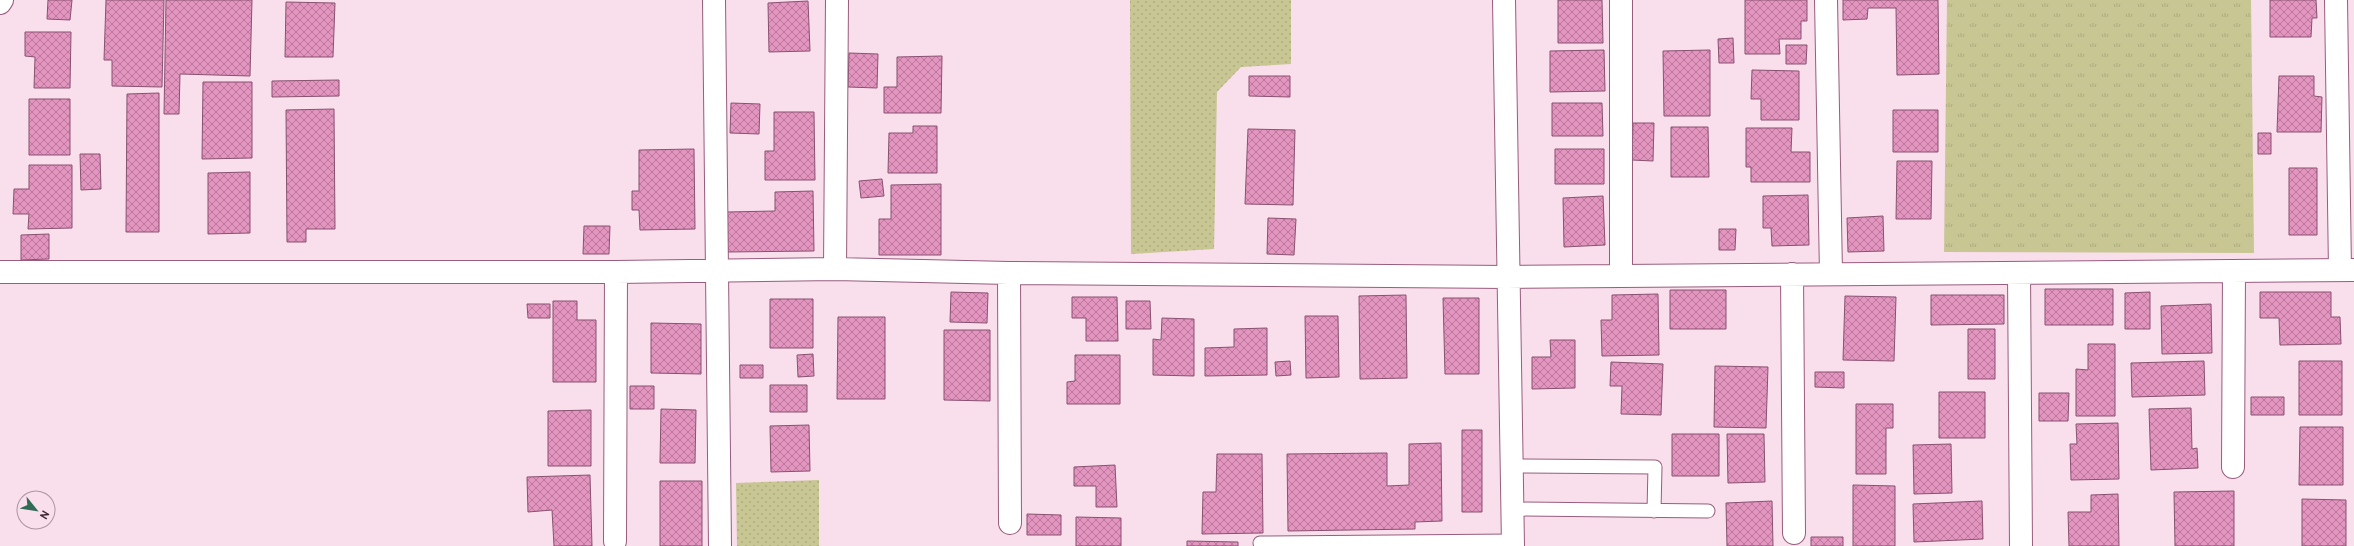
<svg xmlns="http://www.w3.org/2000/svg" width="2354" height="546" viewBox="0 0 2354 546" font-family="Overpass,sans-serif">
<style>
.grass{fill:url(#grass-tufts)}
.garden{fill:url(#garden-dots)}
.building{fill:url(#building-cross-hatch);stroke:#895170}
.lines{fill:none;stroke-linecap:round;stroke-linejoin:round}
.service-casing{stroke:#975d7d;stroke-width:15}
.minor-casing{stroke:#975d7d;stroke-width:24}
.tertiary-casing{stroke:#975d7d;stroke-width:24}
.service{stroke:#fff;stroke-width:13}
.minor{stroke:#fff;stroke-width:22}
.tertiary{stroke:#fff;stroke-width:22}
</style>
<defs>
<pattern id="grass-tufts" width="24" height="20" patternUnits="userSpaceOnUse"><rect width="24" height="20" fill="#c8c693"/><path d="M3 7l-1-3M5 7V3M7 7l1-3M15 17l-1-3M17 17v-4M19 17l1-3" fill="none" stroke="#adaa7f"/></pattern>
<pattern id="garden-dots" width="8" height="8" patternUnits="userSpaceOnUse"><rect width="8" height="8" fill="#c8c693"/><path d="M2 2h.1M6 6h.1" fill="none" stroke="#adaa7f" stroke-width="1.8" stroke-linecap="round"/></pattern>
<pattern id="building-cross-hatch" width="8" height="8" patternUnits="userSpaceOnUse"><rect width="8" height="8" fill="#e394bf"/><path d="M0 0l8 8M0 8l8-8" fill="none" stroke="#b9799c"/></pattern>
</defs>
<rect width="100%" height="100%" fill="#f9deec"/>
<path class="grass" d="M1947,0H2251L2254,253L1944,252Z"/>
<path class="garden" d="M1130,0H1291V64L1241,67L1217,92L1214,249L1131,254Z
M819,480V546H737L736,483Z"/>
<path class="building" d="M48,0H72L70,20L47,19Z
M106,0H164L162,87L112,86V60H104Z
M166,0H252L250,76L180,74L179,114H164Z
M1558,0H1602L1603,43H1558Z
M1745,0H1807V21H1801V39H1779L1780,54H1745Z
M1843,0H1938L1939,74L1897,75L1896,8H1868L1867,19L1843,20Z
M2270,0H2316L2317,18H2312L2311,37H2270Z
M808,1L810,51L769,52L768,3Z
M286,2L335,3L333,57H285Z
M25,32H71L70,88H34L35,57L25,56Z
M1733,38L1734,63H1719L1718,39Z
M1786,45H1807L1806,64H1786Z
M1604,50L1605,91L1550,92V51Z
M1710,50V116H1664L1663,51Z
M849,53L878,54L877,88L848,87Z
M942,56L941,113H884V87H897V57Z
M1752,70L1799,71V120H1761V99H1751Z
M1249,76H1290V97L1249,96Z
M2279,76H2314V96L2322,97L2321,132H2277Z
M339,80V96L272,97V81Z
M203,82H252V158L202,159Z
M159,93V232H126L127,94Z
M29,99H70V155H29Z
M731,103L760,104L759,134L730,133Z
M1552,103H1602L1603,136H1552Z
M334,109L335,229H306V242H287L286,110Z
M1893,110H1938V152H1893Z
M774,112H814L815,180H765V151H774Z
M1633,123H1654L1653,161L1632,160Z
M913,126H937V173H888L889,133H913Z
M1671,127H1708L1709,177H1671Z
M1746,128H1792L1791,152H1810V182H1751V167H1746Z
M1248,129L1295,130L1293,205L1245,204Z
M2258,133H2271V154H2258Z
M694,149L695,229L640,230L639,210H632V191H639V150Z
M1555,149H1604V184H1555Z
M80,154H100L101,189L81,190Z
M1897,161H1932L1931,219H1896Z
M29,165H72V228L28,229L29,214H13L14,189H29Z
M2289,168H2317V235H2289Z
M250,172V233L208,234V173Z
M882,179L884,196L861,198L859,181Z
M941,184V255H879V219H891V185Z
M813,191L814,251L727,252V212L775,211V192Z
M1808,195L1809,245L1772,246L1771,228H1763V196Z
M1603,196L1605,245L1564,247L1563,198Z
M1883,216L1884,251L1848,252L1847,218Z
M1268,218L1296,219L1294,255L1267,254Z
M584,226H610L609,254H583Z
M1719,229H1736L1735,250H1719Z
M49,234V259L21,260V235Z
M2045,289H2113V325H2045Z
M1670,290H1726V329H1670Z
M951,292L988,293L987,323L950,322Z
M2150,292V329H2125V293Z
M2260,292H2331V317H2340L2341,344L2280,345L2279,318H2260Z
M1658,294L1659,355L1602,356L1601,320H1612V295Z
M1406,295L1407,378L1360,379L1359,296Z
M1931,295H2004V324L1931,325Z
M1845,296L1896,297L1894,361L1843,360Z
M1072,297H1117L1118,341H1086V318H1072Z
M1443,298H1479V374H1445Z
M770,299H813V348H770Z
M553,301H577V320H596V382H553Z
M1126,301H1150L1151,329H1126Z
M527,304H550V318H528Z
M2211,304L2212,353L2162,354L2161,306Z
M1305,316H1338L1339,377L1306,378Z
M838,317H885V399H837Z
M1162,318L1194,319V376L1153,375V339L1161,340Z
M651,323L701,324V374L651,373Z
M1267,328V375L1205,376V348L1234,347V329Z
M1968,329H1995V379H1968Z
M944,330H990V401L944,400Z
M1550,340H1575V388L1532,389V357H1551Z
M2088,344H2115V416H2076V369L2088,370Z
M813,354L814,376L798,377L797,355Z
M1075,355H1120V404H1067V382L1075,381Z
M1290,361L1291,375L1276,376L1275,362Z
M2204,361L2205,395L2132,397L2131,363Z
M2299,361H2342V415H2299Z
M1611,362L1663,364L1661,415L1621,414L1622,386H1610Z
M740,365H763V378H740Z
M1715,366L1768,367L1766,428L1714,427Z
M1815,372H1844V388L1815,387Z
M770,385H807V412H770Z
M630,386H654V409H630Z
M1939,392H1985V438H1939Z
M2039,393H2069L2068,421H2039Z
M2251,397H2284V415H2251Z
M1856,404H1893V428H1886V474H1856Z
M2191,408L2192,449L2197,448L2198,468L2151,470L2149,409Z
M661,409L696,410L695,463H660Z
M591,410V466H548V411Z
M2118,423L2119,479L2071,480L2070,444H2077L2076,424Z
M809,425L810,471L771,472L770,426Z
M2300,427H2343V485H2299Z
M1462,430H1482V512H1462Z
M1672,434H1719V476H1672Z
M1727,434H1764L1765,482L1728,483Z
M1441,443L1442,521L1415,522V529L1288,531L1287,454L1387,453V486L1409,485V444Z
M1951,444L1952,493L1914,494L1913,445Z
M1217,454H1262L1263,533L1202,534L1203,492H1216Z
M1115,465L1117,507H1096V486H1074V467Z
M590,475L592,546H554L552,510L528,512L527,477Z
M660,481H702V546H660Z
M1853,485L1895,486V546H1853Z
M2234,491V546H2175L2174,492Z
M2118,494L2119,546H2069L2068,512H2091V495Z
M2302,499L2346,500V546H2302Z
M1772,501L1773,546H1727L1726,503Z
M1982,501L1983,539L1914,542L1913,504Z
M1027,514L1061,515V535H1027Z
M1076,517L1121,518V546H1076Z
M1811,537H1843V546H1811Z
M1187,541L1238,542V546H1187Z"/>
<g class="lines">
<defs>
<path id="service" d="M1511,466L1655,467L1654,511
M1512,509L1708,511
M1260,543L1513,541"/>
<path id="minor" d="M714,0L720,546
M1504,0L1513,546
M1621,0V276
M1826,0L1831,274
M2336,0L2340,270
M835,269L837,0
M0,272H616L835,269L1009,273L1507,277L2354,270
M1009,273L1010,523
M2019,273L2021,546
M1792,274L1794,533
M2233,467L2234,271
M615,541L616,272"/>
<path id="tertiary" d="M0,3L2,0"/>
</defs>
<use href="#service" class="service-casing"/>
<use href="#minor" class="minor-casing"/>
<use href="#tertiary" class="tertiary-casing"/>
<use href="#service" class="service"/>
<use href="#minor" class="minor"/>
<use href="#tertiary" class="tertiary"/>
</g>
<g transform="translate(36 510) rotate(120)"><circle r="19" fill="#f9deec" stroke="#ae94a2"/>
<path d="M0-3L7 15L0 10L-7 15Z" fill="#306b55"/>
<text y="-6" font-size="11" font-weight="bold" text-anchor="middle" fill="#3d2532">N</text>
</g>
</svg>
